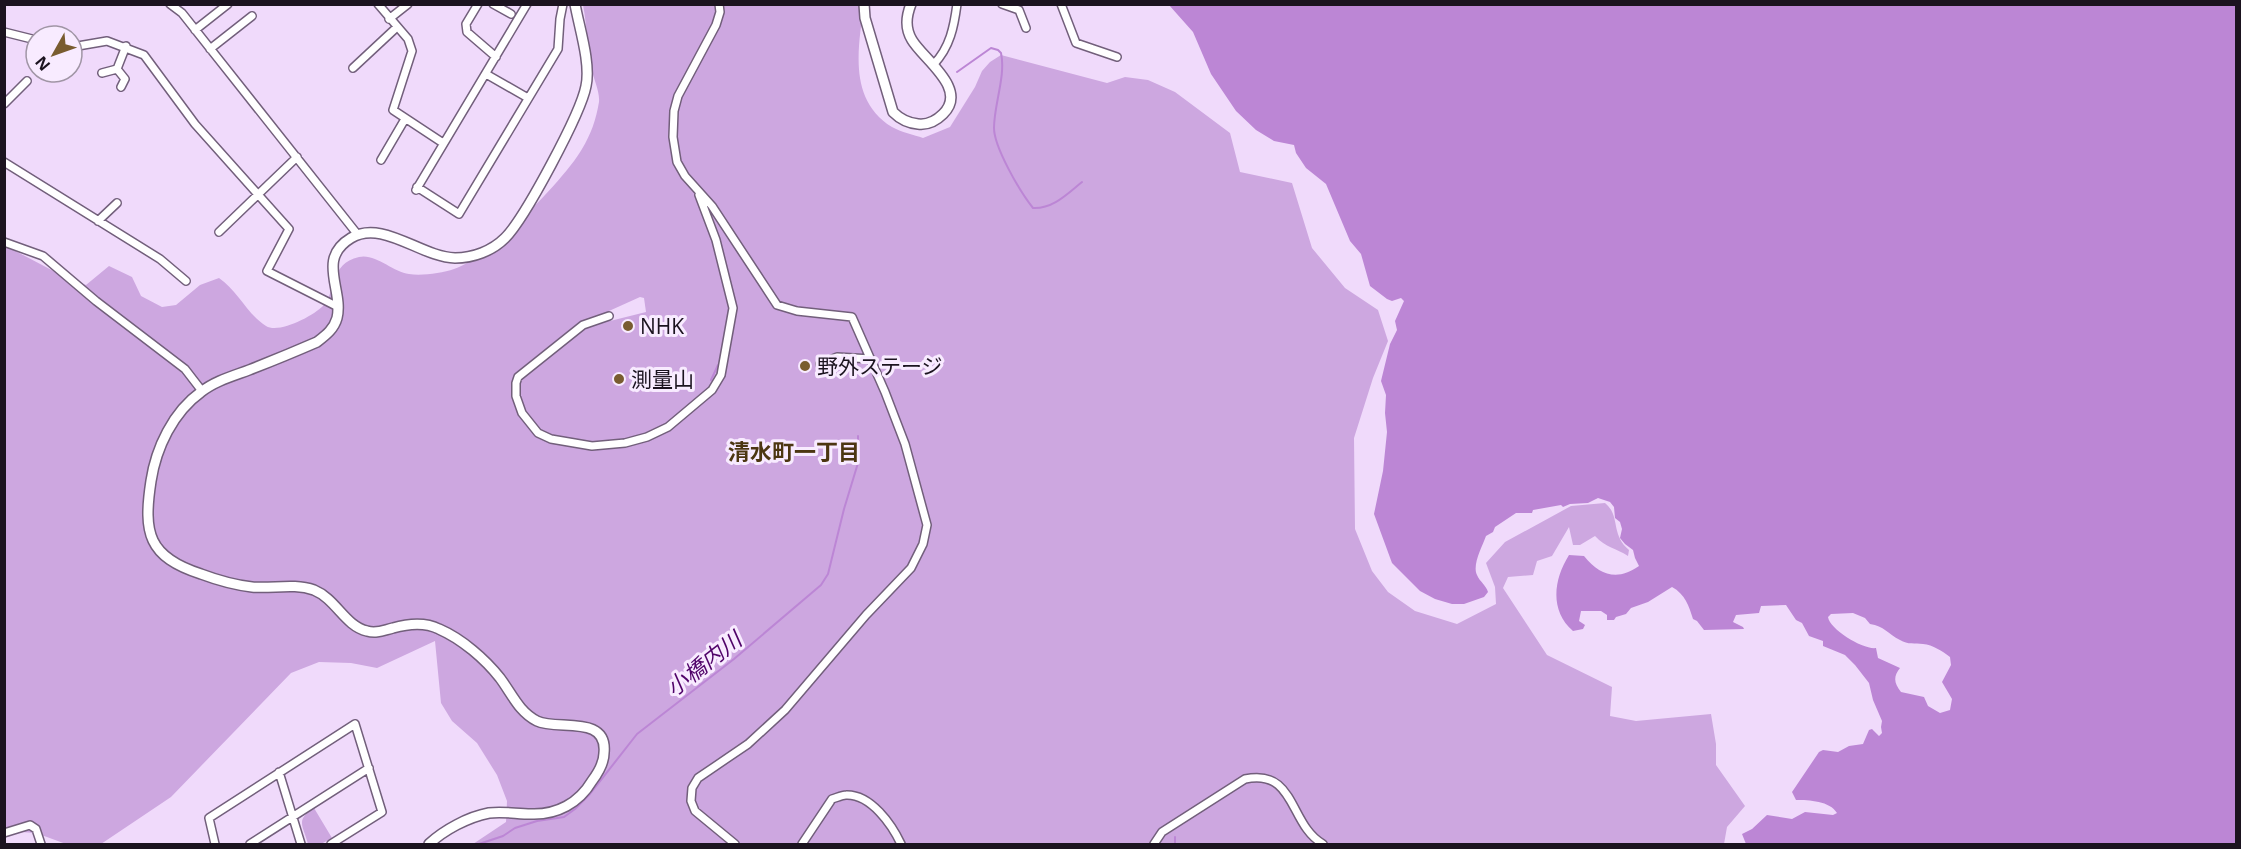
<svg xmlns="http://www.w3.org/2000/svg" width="2241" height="849" viewBox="0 0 2241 849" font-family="'Open Sans','Noto Sans JP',sans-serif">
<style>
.green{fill:#cda7e0;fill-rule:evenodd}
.water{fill:#bc86d5;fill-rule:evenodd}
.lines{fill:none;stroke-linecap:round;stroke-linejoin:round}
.stream{stroke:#bc86d5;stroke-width:2}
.minor-casing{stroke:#725f7b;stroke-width:10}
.secondary-casing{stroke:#725f7b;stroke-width:12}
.minor{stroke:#fff;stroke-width:7}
.secondary{stroke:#fff;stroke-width:9}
.poi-dot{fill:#795c30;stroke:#f8ebff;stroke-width:2}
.labels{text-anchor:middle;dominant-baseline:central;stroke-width:6;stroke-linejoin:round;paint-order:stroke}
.poi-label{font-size:21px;fill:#1b131f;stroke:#f8ebff;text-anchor:start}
.neighbourhood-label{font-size:22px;font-weight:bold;fill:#4c3611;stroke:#f8ebff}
.water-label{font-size:22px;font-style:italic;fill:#500369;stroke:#f8ebff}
</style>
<rect width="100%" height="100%" fill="#f0dafb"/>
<path class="green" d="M583,5H864C858,48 848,100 892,127C901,132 914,135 923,138L950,127L975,87L982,71L990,62L1001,55L1107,83L1125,77L1148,80L1175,92L1230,133L1240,172L1292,183L1312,248L1345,288L1378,310L1388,341L1373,378L1354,438L1355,529L1372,571L1388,592L1415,611L1457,624L1496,604L1495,587L1486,563L1505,542L1571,506L1605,503C1621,516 1610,534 1629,550L1628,556C1616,548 1606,548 1595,536L1580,545H1573L1569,527L1552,556L1537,561L1533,575L1508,577L1503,588L1547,655L1612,687L1610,716L1636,721L1711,714L1716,744V765L1745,806L1727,827L1724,844H473L506,822L507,801L497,775L477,743L452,721L441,703L435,641L377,668L351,663L319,662L291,673L171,797L101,844H66L36,833L5,831L4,245L63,276L86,285L109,266L132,277L141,296L162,307L176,305L200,285L219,278C238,291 247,314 266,326C279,334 313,316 323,306C337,291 329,264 359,257C375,253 393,272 409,274C422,276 442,273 454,269C487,259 565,179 582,149C591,134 596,120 599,102C600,91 593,78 591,67C587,47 587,25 583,5ZM640,297L644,298L646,312L610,321L609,311Z
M314,808L332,838L321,844H308C303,825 295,820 314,808Z"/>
<path class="water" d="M1169,5H2236V844H1746L1742,834L1752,829L1767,815L1792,819L1805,812L1833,815L1837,813C1830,801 1809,800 1796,800L1792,792L1819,752L1823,750L1838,752L1849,746L1863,744L1869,730L1872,729L1879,736L1882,733L1881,727L1882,721L1873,700L1869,683L1855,665L1845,655L1823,646V641L1809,636L1802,623L1796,620L1786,605L1761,606L1759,613L1736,615L1733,622L1743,627L1744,629L1704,630L1697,621L1693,619C1689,606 1685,594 1672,587L1648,602L1631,608L1626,614L1616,617L1614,620H1607V615L1601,611H1581L1579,621L1585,625L1583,629L1573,631C1549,610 1554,579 1569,555L1584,556C1600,576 1618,581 1639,566L1635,558L1633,550L1625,544L1620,538L1622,529L1620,522L1615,518L1614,507L1610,502L1598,498L1588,503L1570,504L1563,507L1561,505L1533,510L1532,513H1516L1495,527L1493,532L1486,536C1482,547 1472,565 1477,575C1480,582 1486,585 1488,592L1484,597L1464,604H1452L1435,599L1420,591L1392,563L1374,514L1383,471L1387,432L1385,413L1386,395L1381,381L1390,344L1397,330L1395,321L1404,301L1401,298L1392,301L1387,299L1370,286L1361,254L1350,241L1326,184L1306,168L1296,153L1294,145L1274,141L1256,130L1236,111L1211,74L1193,32ZM1853,613L1865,618L1870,624C1884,626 1888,634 1900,640C1908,645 1915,643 1923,644C1933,645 1942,651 1950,657L1951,665L1942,682L1952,699L1950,710L1940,713L1928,706L1924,697L1901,692C1894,683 1893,677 1900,668L1878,658L1876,648C1864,650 1830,630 1828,617L1831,614Z"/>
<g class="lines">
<path class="stream" d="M957,72L991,48L998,50L1001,53C1006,76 994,104 994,128C994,147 1020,192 1033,208C1053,209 1067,194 1082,182
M711,380L718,365
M1175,837V844
M479,844L503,836L515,828L537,821L564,817L575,809L590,794L637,734L734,659L821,585L828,574L844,509L858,463V436"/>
<defs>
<path id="minor" d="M170,4L182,13L358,235
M378,4L408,39L412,51L393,110L443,143
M478,4L466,24L467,32L496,57
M493,4L511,14
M719,4L720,12L716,25L678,96L674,111L673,137L677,162L685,176L712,206L777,305L797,311L852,317L885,392L905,444L927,525L923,544L911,568L866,615L785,710L748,744L698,778L692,788L691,801L695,811L735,844
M1002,4L1019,10L1026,28
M1061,4L1076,43L1117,57
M389,19L408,4
M195,30L228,4
M4,32L36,40
M72,47L107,41L144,55L195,124L289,229L267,271L338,307
M210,49L252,16
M934,64C950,47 954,27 957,4
M353,68L397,27
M117,69L126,46
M102,73L117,69L125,79L121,87
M486,74L528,98
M4,104L27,81
M381,160L405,119
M4,162L160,259L186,281
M417,187L459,214L558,49L560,19L563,4
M416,190L527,4
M98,221L117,203
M219,232L297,157
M4,242L43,256L96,301L185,369L202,391
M609,316L583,325L518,377L516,383V396L522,413L538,433L551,439L592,446L625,443L647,437L668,427L712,390L721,375L733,308L716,240L699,195
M820,364L837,357L871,359
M279,772L301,844
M4,833L30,825L36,829L41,844
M215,844L209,818L355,724L382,812L331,844
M250,844L369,768
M802,844L832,799C836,798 842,795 846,795C871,794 892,825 901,844
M1154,844L1162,832L1245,779C1296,768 1289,825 1323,844"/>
<path id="secondary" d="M864,4L865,18L893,112C900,119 907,123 918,124C927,125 936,121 943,114C969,89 923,59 912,40C905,28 906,17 911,4
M429,844C444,830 468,817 489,813C503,811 517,814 531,814C557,815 579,803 592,781C598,773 604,763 604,753C608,714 557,731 537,721C519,712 512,694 500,678C485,659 462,639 439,629C425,622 407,624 393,628C384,630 377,634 367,631C345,626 336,599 314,590C294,583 272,589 252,587C235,585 217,580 201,574C148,557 143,533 151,481C156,448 173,412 201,392C215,381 233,376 249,370C272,361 294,352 317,342C326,335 334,329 337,318C344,290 316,259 351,238C382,219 421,257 455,258C473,258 492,251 505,238C525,218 581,113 586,86C591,63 579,27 575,4"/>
</defs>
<use href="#minor" class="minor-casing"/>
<use href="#secondary" class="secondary-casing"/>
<use href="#minor" class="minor"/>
<use href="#secondary" class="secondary"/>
</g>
<g class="poi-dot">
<circle cx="628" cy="326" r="6"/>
<circle cx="805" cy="366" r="6"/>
<circle cx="619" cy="379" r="6"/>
</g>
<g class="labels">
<g class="poi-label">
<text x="640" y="326">NHK</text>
<text x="817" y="366">野外ステージ</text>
<text x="631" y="379">測量山</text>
</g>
<g class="neighbourhood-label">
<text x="794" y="451">清水町一丁目</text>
</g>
<g class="water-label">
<text transform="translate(703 663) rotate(-38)">小橋内川</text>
</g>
</g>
<rect width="2241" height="849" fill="none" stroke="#1b131f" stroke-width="12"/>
<g transform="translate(54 54) rotate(230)"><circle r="28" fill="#f8ebff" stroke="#a095a5" stroke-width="1.5"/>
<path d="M0-4.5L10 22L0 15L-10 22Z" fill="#795c30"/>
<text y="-9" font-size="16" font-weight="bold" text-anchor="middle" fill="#1b131f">N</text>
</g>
</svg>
